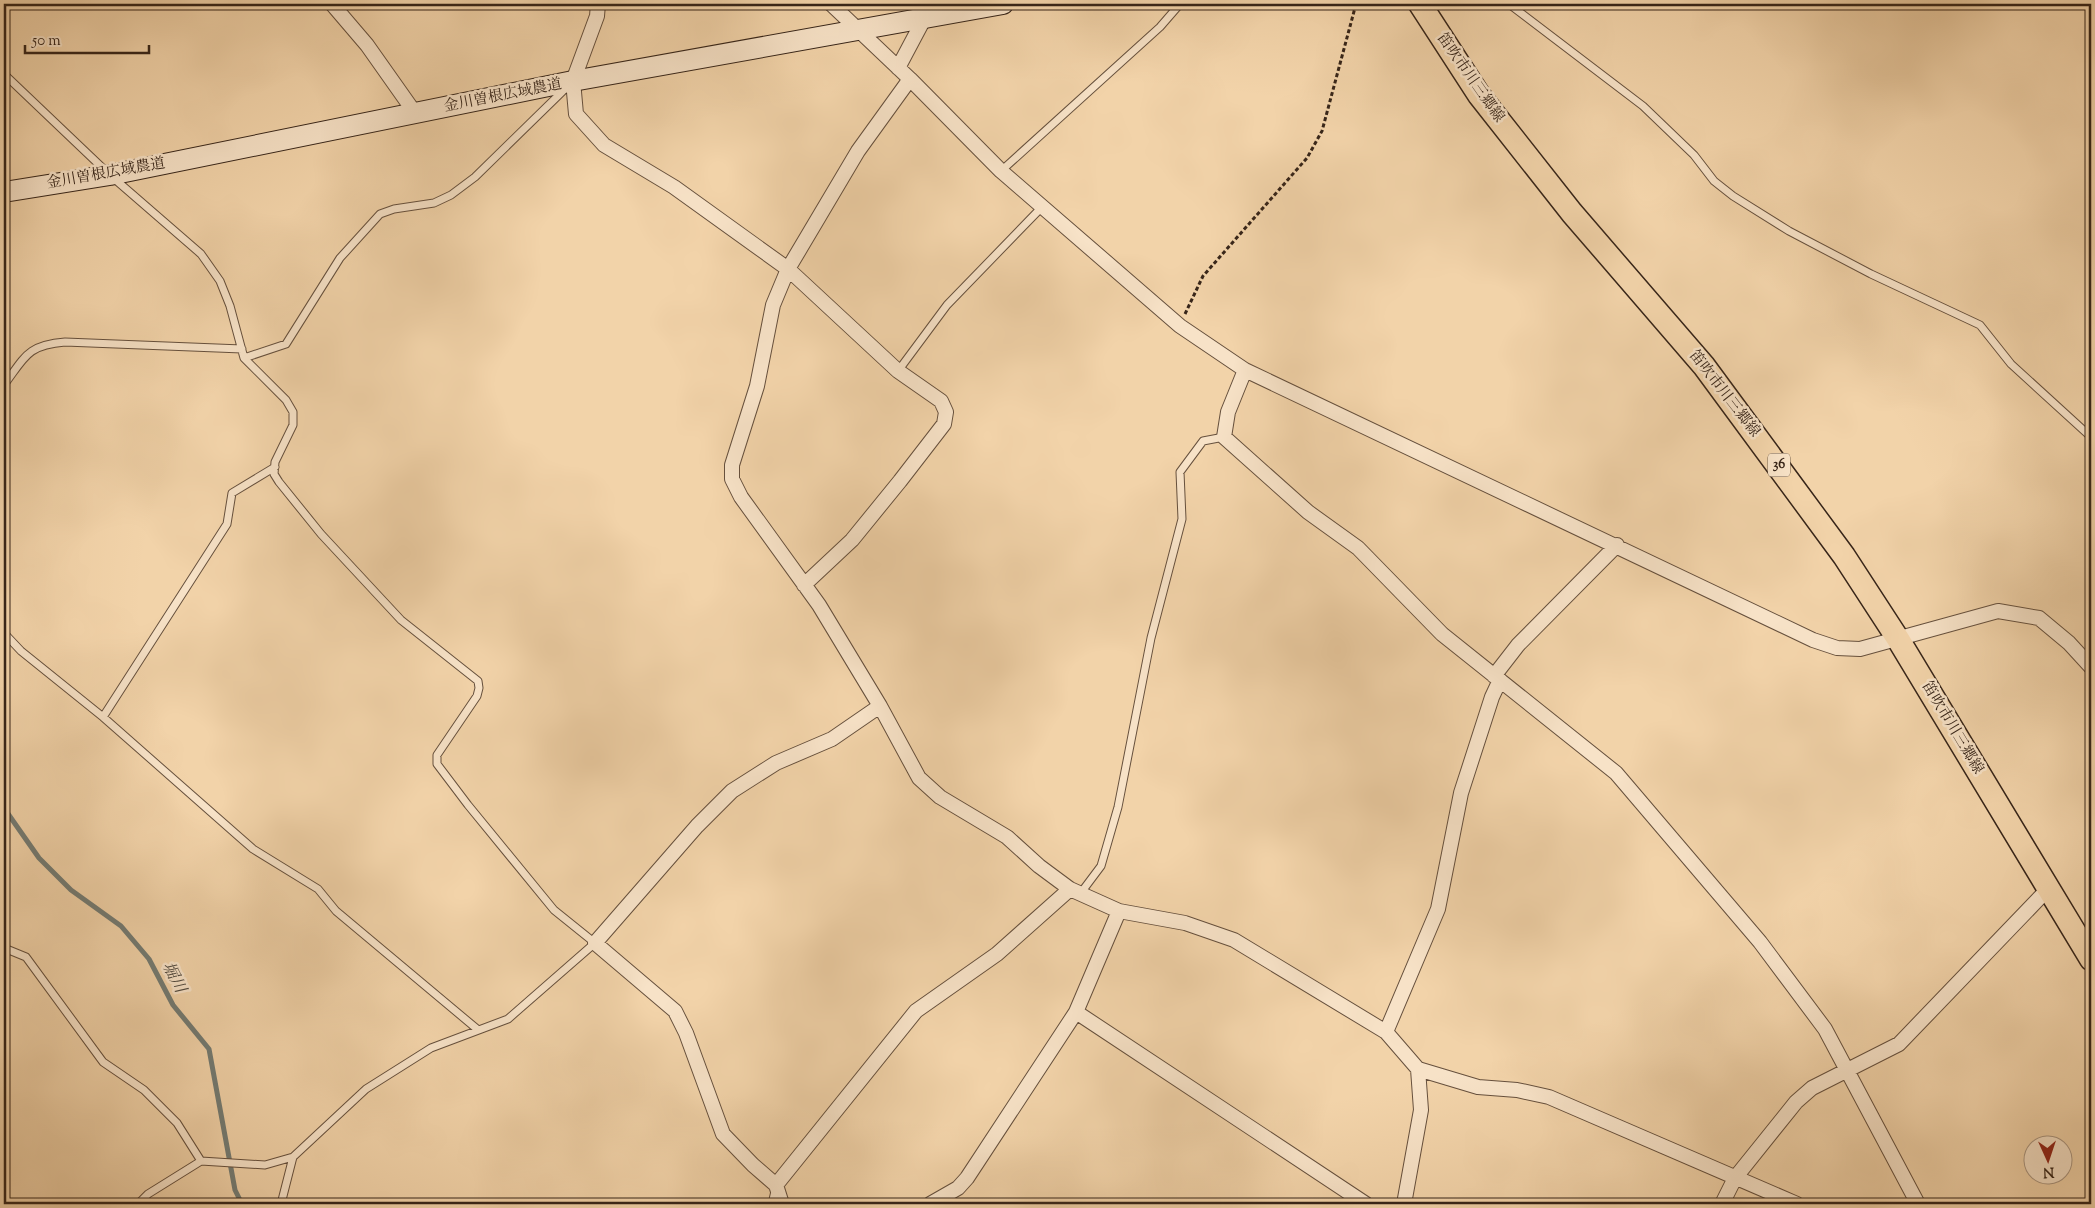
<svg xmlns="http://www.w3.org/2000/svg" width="2095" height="1208" viewBox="0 0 2095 1208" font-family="'Sorts Mill Goudy','Noto Serif JP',serif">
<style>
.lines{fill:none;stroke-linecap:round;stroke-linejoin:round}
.stream{stroke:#747c74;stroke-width:5}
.lane-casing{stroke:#66503d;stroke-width:9}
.street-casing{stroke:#66503d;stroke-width:16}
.secondary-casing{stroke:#372519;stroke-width:22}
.primary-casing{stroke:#372519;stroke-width:25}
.path{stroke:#372519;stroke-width:3;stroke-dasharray:4 2.5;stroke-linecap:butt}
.lane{stroke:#f7e2c7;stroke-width:7}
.street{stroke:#f7e2c7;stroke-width:14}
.secondary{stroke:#f7e2c7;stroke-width:20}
.primary{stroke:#f2d3a9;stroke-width:22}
.labels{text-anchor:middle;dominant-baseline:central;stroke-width:5;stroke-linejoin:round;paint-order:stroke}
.shield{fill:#f7e2c7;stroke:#715e4d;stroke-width:1}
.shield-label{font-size:14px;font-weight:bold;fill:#372519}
.street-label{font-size:15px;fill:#372519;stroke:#f7e2c7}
.water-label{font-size:16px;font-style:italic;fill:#50493f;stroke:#f7e2c7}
</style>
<rect width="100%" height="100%" fill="#f2d3a9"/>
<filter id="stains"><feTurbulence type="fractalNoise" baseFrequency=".004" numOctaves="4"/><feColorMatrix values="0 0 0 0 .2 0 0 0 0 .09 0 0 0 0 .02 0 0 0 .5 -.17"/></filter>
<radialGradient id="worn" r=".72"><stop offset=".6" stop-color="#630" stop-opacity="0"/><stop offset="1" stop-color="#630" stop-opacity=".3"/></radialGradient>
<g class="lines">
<path class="stream" d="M4,808L39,858L71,890L121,926L149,959L173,1005L209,1049L235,1190L242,1204"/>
<defs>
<path id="lane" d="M1509,4L1643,106L1694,155L1714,181L1733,196L1789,231L1871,274L1980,325L2011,364L2091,437
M4,74L110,175L201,254L220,281L230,306L244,358L286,400L293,412V425L275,462L274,474L279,482L321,534L401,620L478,681L479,688L477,696L437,755V764L468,805L554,910L595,943L508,1019L431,1048L366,1089L293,1157L265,1165L201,1161L148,1194L138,1204
M1001,171L1160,27L1180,4
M244,358L286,344L340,258L380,214L394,209L434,203L451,195L475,177L567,87
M898,371L947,305L1042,207
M4,385C25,357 27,345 65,342L242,349
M4,633L21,651L103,717L253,849L318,889L336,911L477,1029
M103,717L227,524L232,493L275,467
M1080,894L1101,866L1118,807L1151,638L1182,519L1180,472L1203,441L1224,437
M4,948L26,957L103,1062L144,1090L177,1123L201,1161
M281,1204L293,1157
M772,1204L775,1191"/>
<path id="street" d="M332,4L367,45L415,113
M598,4L597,16L573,81L576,114L604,145L674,187L788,269L898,371L941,401L946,412L944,424L900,481L852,540L804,585
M831,4L910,79L1001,171L1180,326L1245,370L1813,640L1837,648L1860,649L1998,611L2039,618L2069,643L2091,667
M898,68L924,19
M910,79L858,151L788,269L773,305L757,386L732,465V479L741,497L819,605L880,706L919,778L940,797L1007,837L1039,866L1070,889L1119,911L1185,923L1234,940L1386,1032L1418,1069L1478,1087L1517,1090L1549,1097L1797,1204
M1245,370L1228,412L1224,437L1308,512L1358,548L1442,634L1616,773L1760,942L1825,1029L1918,1204
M1494,676L1518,645L1617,545
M1076,1012L1366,1204
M1386,1032L1438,909L1461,793L1492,697L1500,680
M776,1185L916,1011L997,954L1070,889
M782,1204L776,1185L753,1165L723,1134L686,1033L675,1011L595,943L697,826L732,791L776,763L832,739L880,706
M930,1204L958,1188L967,1178L1076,1012L1119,911
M1404,1204L1421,1110L1418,1069
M1722,1204L1735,1178L1796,1102L1812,1088L1899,1044L2048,889"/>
<path id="secondary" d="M4,192L110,175L573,81L1003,4"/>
<path id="primary" d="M1420,4L1479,95L1572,213L1704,366L1844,556L1898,639L2091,959"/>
</defs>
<use href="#lane" class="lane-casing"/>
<use href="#street" class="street-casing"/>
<use href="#secondary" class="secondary-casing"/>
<use href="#primary" class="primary-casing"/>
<path class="path" d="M1185,314L1203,276L1307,158L1322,131L1356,4"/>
<use href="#lane" class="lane"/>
<use href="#street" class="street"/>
<use href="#secondary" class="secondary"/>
<use href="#primary" class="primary"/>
</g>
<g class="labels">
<rect class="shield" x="1768" y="453.5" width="22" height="23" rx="4"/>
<g class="shield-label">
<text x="1779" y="465">36</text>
</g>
<g class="street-label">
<text transform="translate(1470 78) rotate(55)">笛吹市川三郷線</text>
<text transform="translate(503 96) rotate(-11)">金川曽根広域農道</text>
<text transform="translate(106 174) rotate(-10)">金川曽根広域農道</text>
<text transform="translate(1724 394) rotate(52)">笛吹市川三郷線</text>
<text transform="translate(1952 728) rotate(59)">笛吹市川三郷線</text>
</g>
<g class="water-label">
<text transform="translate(173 978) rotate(63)">堀川</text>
</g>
</g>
<rect width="2095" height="1208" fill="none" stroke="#f2d3a9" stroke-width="20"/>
<rect x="5" y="5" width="2085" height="1198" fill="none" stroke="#372519" stroke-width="2.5"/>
<rect x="10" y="10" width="2075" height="1188" fill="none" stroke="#372519"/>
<g transform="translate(2048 1160) rotate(177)"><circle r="24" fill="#f7e2c7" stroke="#aa9681"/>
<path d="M0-4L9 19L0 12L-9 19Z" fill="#8f2418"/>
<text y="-8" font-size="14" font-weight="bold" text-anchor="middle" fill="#372519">N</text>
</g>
<path d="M25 45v8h124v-8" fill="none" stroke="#372519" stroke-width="2.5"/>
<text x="32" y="45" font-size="15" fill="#372519" stroke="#f7e2c7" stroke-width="4" paint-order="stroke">50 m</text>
<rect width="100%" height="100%" filter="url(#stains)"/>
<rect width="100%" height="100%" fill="url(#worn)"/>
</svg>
